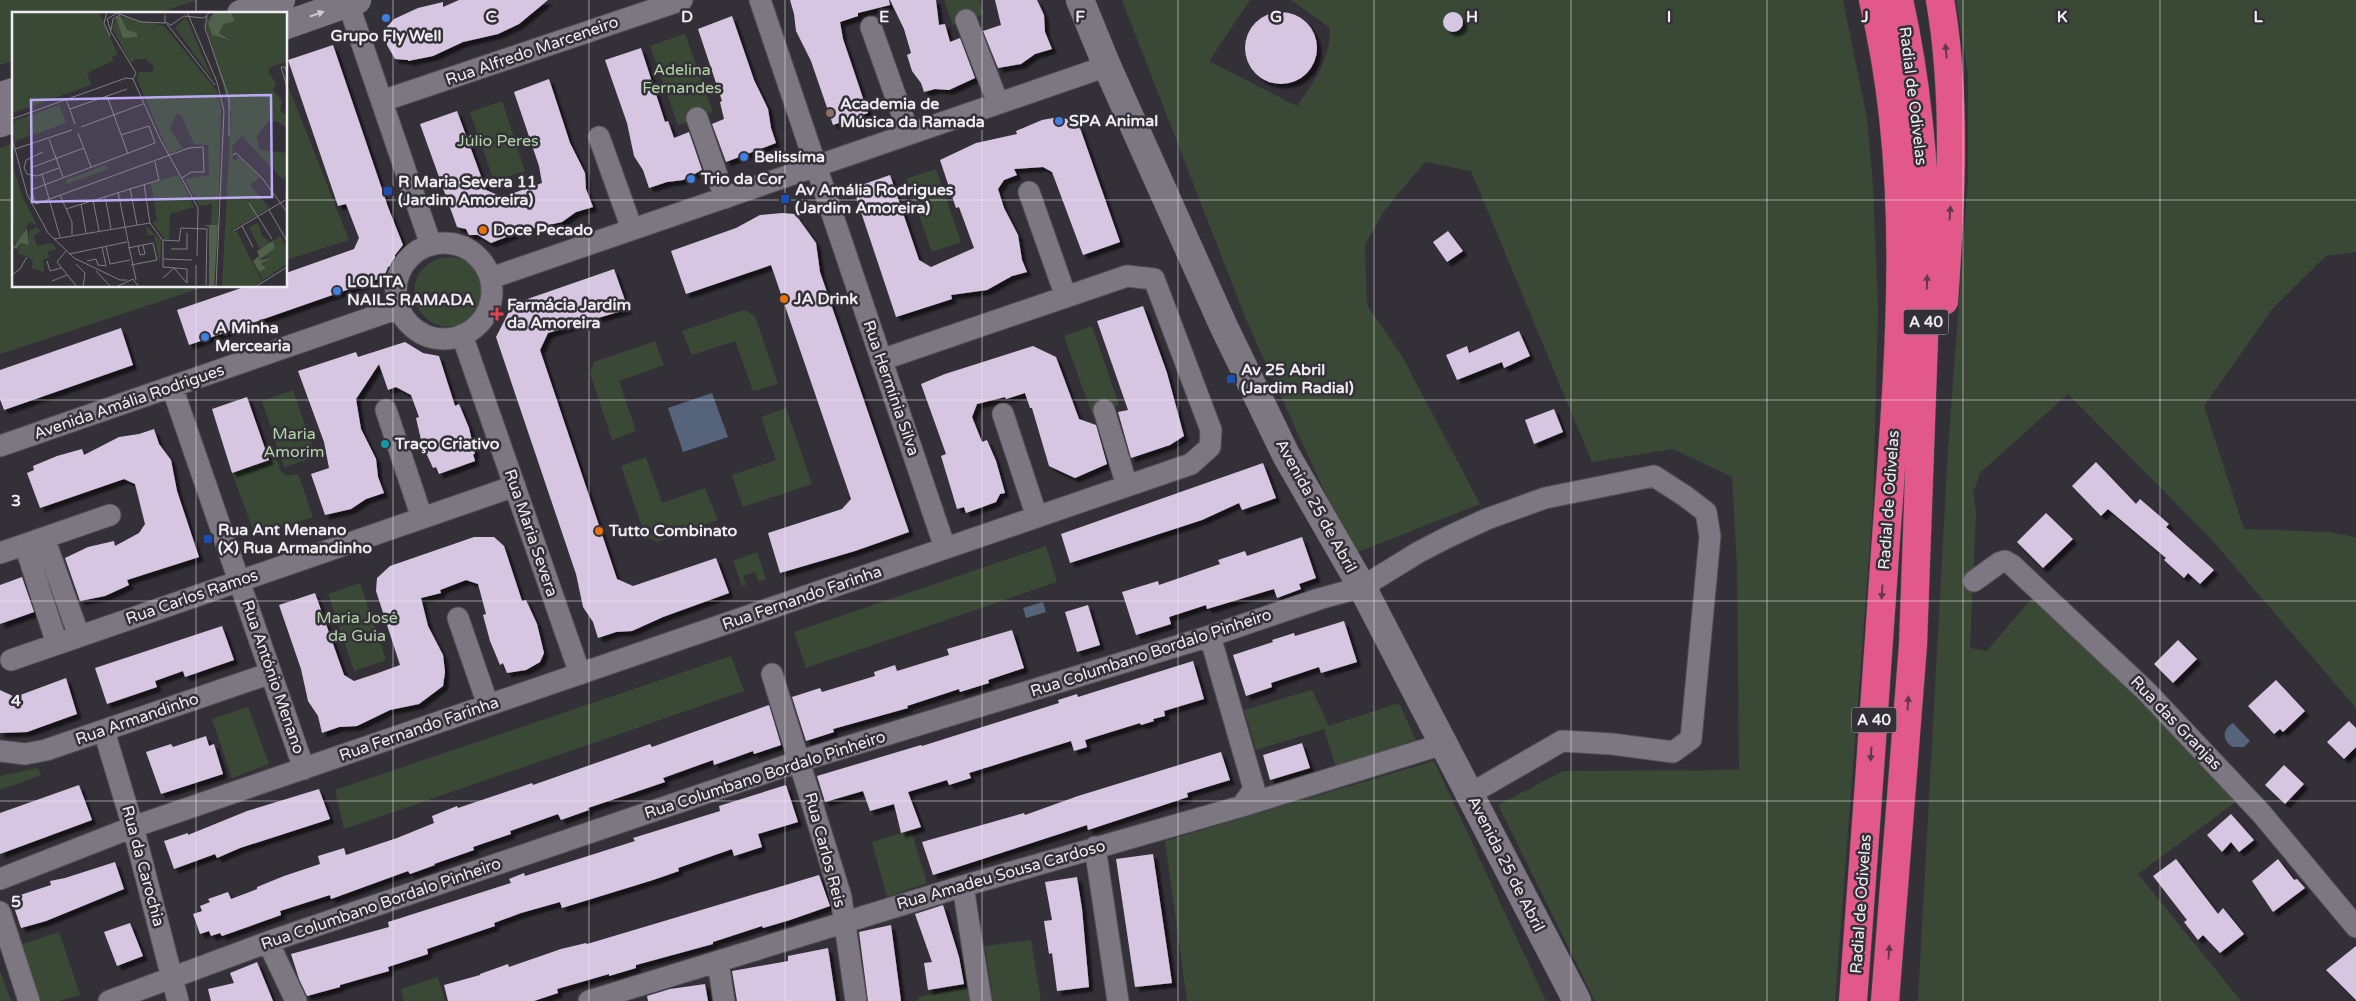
<svg xmlns="http://www.w3.org/2000/svg" width="2356" height="1001" viewBox="0 0 2356 1001" font-family="'Varela Round',sans-serif">
<style>
.green{fill:#3a4936}
.water{fill:#55647b}
.building{fill:#d6c6e2;filter:url(#shadow)}
.lines{fill:none;stroke-linecap:round;stroke-linejoin:round}
.street-casing{stroke:#534f56;stroke-width:23}
.secondary-casing{stroke:#534f56;stroke-width:29}
.highway-casing{stroke:#534f56;stroke-width:29}
.street{stroke:#7c7780;stroke-width:21}
.secondary{stroke:#7c7780;stroke-width:28}
.highway{stroke:#e25889;stroke-width:28}
.oneway{fill:#cdcad0}
.oneway2{fill:#603a4c}
.grid{fill:none;stroke:#f0edf2;stroke-width:1;stroke-opacity:0.55}
.shop-dot{fill:#3f7fe0;stroke:#343038;stroke-width:2}
.education-dot{fill:#8d6e63;stroke:#343038;stroke-width:2}
.transit-dot{fill:#1a4fb4;stroke:#343038;stroke-width:2}
.food-dot{fill:#e8710a;stroke:#343038;stroke-width:2}
.health-dot{fill:#e0444e;stroke:#343038;stroke-width:2}
.culture-dot{fill:#0f9aa8;stroke:#343038;stroke-width:2}
.labels{text-anchor:middle;dominant-baseline:central;stroke-width:5;stroke-linejoin:round;paint-order:stroke}
.shield{fill:#343038;stroke:#b8b4ba;stroke-width:1}
.shield-label{font-size:15px;font-weight:bold;fill:#f0edf2}
.poi-label{font-size:16px;font-weight:bold;fill:#f0edf2;stroke:#343038;text-anchor:start}
.street-label{font-size:16px;fill:#f0edf2;stroke:#343038}
.park-label{font-size:16px;fill:#b3d5a8;stroke:#343038}
.inset-road{fill:none;stroke:#7f7c82;stroke-width:1}
.view{fill:#bcaaf5;fill-opacity:0.15;stroke:#bcaaf5;stroke-width:2.5}
.inset-edge{fill:none;stroke:#f0edf2;stroke-width:2.5}
.grid-label{font-size:16px;text-anchor:middle;font-weight:bold;fill:#f0edf2;stroke:#343038;stroke-width:5;stroke-linejoin:round;paint-order:stroke}
</style>
<defs>
<filter id="shadow"><feDropShadow dx="4.5" dy="4.5" stdDeviation="1" flood-color="#0009"/></filter>
</defs>
<rect width="100%" height="100%" fill="#343038"/>
<path class="green" d="M0,0H197L155,14H14V61L0,65Z
M944,0H979L984,14L953,25Z
M1122,0H1250L1209,61L1297,106C1314,82 1331,59 1330,28L1291,0H1843L1867,118L1873,186L1878,308L1873,506L1835,1001H1595L1498,805L1563,771L1739,770L1737,567L1732,477L1673,449L1592,462L1471,171L1425,162L1384,211L1365,245L1367,305L1402,356L1480,504L1353,554L1247,322Z
M1956,0H2356V252L2326,256L2273,308L2204,406L2244,529L2329,532L2356,537V708L2212,540L2068,394L1980,473L1973,493L1976,511L1970,648L1987,651L2031,599L2036,598L2163,719L2237,801L2138,874L2241,1001H1918L1948,449L1968,180V74Z
M685,34L713,112L678,125L650,46Z
M286,81L349,240L286,260Z
M502,101L525,171L494,181L470,112Z
M14,143V286H207L0,354V148Z
M936,169L961,242L932,252L906,179Z
M414 292a35 35 0 1 1 70 0a35 35 0 1 1-70 0Z
M744,310L755,316L778,384L753,391L735,341L692,355L682,331Z
M1092,326L1119,405L1092,414L1064,336Z
M655,341L664,365L619,381L636,431L612,440L590,373L594,362Z
M293,390L316,457L284,467L262,401Z
M786,408L812,484L743,507L732,475L776,460L761,417Z
M646,457L662,503L705,488L718,520L657,542L645,536L621,466Z
M269,460H277L281,471L286,476L298,474L313,517L259,535L254,532L232,473Z
M1046,546L1057,582L806,668L794,632Z
M757,552L766,579L759,582L755,572L743,576L746,585L742,586L733,561Z
M360,583L386,660L354,671L328,594Z
M731,656L744,691L344,829L335,790Z
M1312,690L1329,726L1399,703L1418,745L1337,770L1324,729L1256,750L1244,710Z
M248,707L269,764L232,778L212,719Z
M1434,761L1546,1001H1187L1165,841Z
M38,768L41,775L0,790V776Z
M911,830L927,883L887,897L872,842Z
M59,932L80,995L59,1001H41L20,945Z
M1031,940L1041,1001H993L985,946Z
M0,971L11,1001H0Z
M438,977L445,1001H404L401,989Z
M968,987L971,1001H918V997Z"/>
<path class="water" d="M712,393L728,437L683,452L668,408Z
M1043,602L1046,612L1026,618L1023,608Z
M2233,723L2250,741L2244,747H2233C2222,741 2222,729 2233,723Z"/>
<path class="building" d="M459,0H548L519,24L498,34L463,42L433,56L408,61V60L395,59L387,45L386,28L394,19L418,8L443,2V7Z
M790,0H889L890,5L858,13V16L840,22L843,39L868,113L833,125L811,61L796,31L794,14Z
M890,0H936L939,25L945,24L950,42L960,38L975,78L949,90L935,89L924,92L921,83L912,71L907,55L911,53L904,29Z
M995,0H1037L1044,15L1045,32L1052,49L1035,54L1021,64L998,68L983,31L1001,25Z
M1443 22a10 10 0 1 1 20 0a10 10 0 1 1-20 0Z
M1245 48a36 36 0 1 1 72 0a36 36 0 1 1-72 0Z
M732,16L754,80L768,109L771,128L776,143L726,162L712,124L724,119L720,102L722,101L698,29Z
M333,45L388,207L403,245L395,255V264L388,267L384,277L189,345L177,310L247,286H286V273L354,249L359,238L346,204L338,206L288,60Z
M641,48L665,122L668,121L674,138L689,132L702,170L683,180L667,182L649,188L643,170L634,156L627,123L605,60Z
M549,79L570,143L585,173L586,189L593,207L576,212L562,222L521,231L491,243L478,235H469L466,229L457,227L420,124L457,111L486,190L500,196L508,195L542,183L539,166L514,92Z
M1053,118L1069,119L1080,128L1120,242L1083,255L1052,172L1043,167L1014,169L1017,175L1004,180L998,189L1004,208L1018,235L1022,260L1027,272L1012,276L987,290L951,295L952,299L896,317L853,188L890,175L919,260L931,267L974,248L959,207L956,208L940,160L976,143L1017,134L1016,131L1042,120Z
M782,213L795,214L816,243L820,272L909,532L855,551L780,573L768,533L842,509L851,499L771,265L686,294L671,251L736,228L760,215Z
M1448,231L1463,251L1447,262L1433,242Z
M614,269L628,309L548,333L540,350L617,579L633,586L716,558L729,593L663,617L632,631L616,632L598,638L593,622L583,607L576,574L496,337L513,304Z
M1143,306L1167,373L1184,436L1170,445L1131,458L1118,412L1128,410L1097,321Z
M121,328L133,365L4,410L0,399V370Z
M1519,331L1530,356L1504,368L1502,362L1457,380L1446,355L1467,346L1469,353Z
M405,342L423,353L439,356L455,406L459,404L469,428L475,454H473L475,461L439,474L436,467L433,468L422,444L416,418L419,417L411,395L396,387L388,390L379,364L356,399L361,429L376,459L378,477L384,493L366,499L351,509L325,515L311,474L329,468L324,442L298,371L356,352L358,357Z
M1033,346L1056,357L1079,419L1096,425L1107,464L1075,478L1049,466L1032,408H1030L1025,393L1006,399L1005,397L977,404L972,417L982,442L987,440L996,461L1005,493L1000,494L996,502L966,513L964,507L957,509L941,456L946,454L921,384L945,374Z
M247,397L269,460L232,473L212,409Z
M1554,409L1563,432L1534,444L1525,420Z
M154,429L159,444L171,460L177,491L199,557L127,580L129,585L105,596L80,601L65,558L88,547L114,541L115,546L139,533L145,524L135,484L124,479L40,508L27,473L34,470L33,466L57,456L82,449L84,455L119,437L139,434Z
M2096,462L2136,504L2140,499L2169,524L2166,527L2214,570L2200,584L2188,573L2184,578L2164,560L2166,558L2108,509L2101,516L2072,486Z
M1263,463L1276,498L1242,510L1239,503L1202,520L1070,563L1061,534Z
M2046,513L2073,539L2043,568L2017,542Z
M474,537H494L504,546L522,601L526,600L537,624L544,653L540,662L526,670L507,673L503,663L500,665L490,641L483,615L486,614L478,584L466,580L440,590L441,593L421,598L428,626L443,655L445,672L443,686L419,704L390,710L357,726L339,727L322,733L318,716L308,701L301,669L279,605L315,593L344,675L354,681L378,673L400,665L376,591L377,578L390,566Z
M1302,537L1316,578L1299,584L1301,589L1277,598L1274,589L1207,609L1206,605L1169,617L1171,624L1136,635L1122,592L1158,581L1159,585L1220,564L1218,560L1245,551L1247,556Z
M22,577L34,612L0,624V585Z
M1088,605L1100,645L1077,652L1065,612Z
M1344,621L1357,662L1321,673L1319,667L1271,683L1272,687L1246,696L1233,655L1273,642L1272,640L1294,633L1295,636Z
M222,626L234,660L185,677L183,671L155,681L157,687L107,704L95,668Z
M1012,630L1024,668L988,680L989,683L960,692L959,689L907,706L908,708L833,729L834,732L806,741L792,697L820,688L822,692L875,676L874,672L895,665L897,671L949,655L947,649Z
M2178,640L2197,659L2173,683L2154,664Z
M1193,661L1204,699L1164,711L1165,716L1153,719L1154,721L1141,725L1140,723L1085,740L1087,747L1074,751L1071,741L969,773L971,778L949,785L947,780L908,792L921,827L901,833L894,804L870,811L863,791L825,802L817,776L921,745L922,746L1059,703L1058,700L1077,694L1078,697Z
M66,678L77,714L27,732L0,733V690L15,697Z
M2276,680L2305,711L2283,732L2280,729L2274,734L2248,706Z
M769,705L781,745L754,754L753,751L714,765L713,760L663,778L665,782L588,808L589,810L561,820L558,814L510,831L511,834L473,847L474,850L434,864L435,865L410,874L408,871L331,899L330,895L280,911L281,915L222,936L220,933L211,936L209,931L200,934L193,914L202,911L200,906L210,902L208,899L228,892L231,899L257,889V887L284,876L320,864L318,856L344,848L346,855L397,838L434,823L432,816L457,806L458,808L532,783L533,785L650,744L652,747Z
M2349,721L2356,728V747L2344,759L2327,742Z
M206,736L209,746L214,744L223,774L161,794L146,752L171,744L173,747Z
M1302,743L1310,768L1270,780L1263,755Z
M1221,752L1230,780L1187,793L1188,797L1088,830L1087,825L933,875L922,842L1024,813L1025,815L1078,796Z
M2284,765L2304,784L2285,804L2265,785Z
M79,785L92,820L0,854V813Z
M786,785L798,822L758,834L762,847L734,856L732,849L678,868L679,871L653,880L562,908L560,902L521,913L494,923L495,926L427,949L428,954L388,967L389,971L340,985V987L307,996L299,979L291,954L389,927L388,922L511,883L509,879L524,873L525,876L635,841L633,838L720,811L719,806Z
M319,789L330,819L240,848L217,858L215,854L174,869L164,841L188,833V835L247,811Z
M2231,814L2254,840L2239,852L2231,842L2222,852L2207,835Z
M1153,854L1172,983L1135,987L1116,859Z
M2176,859L2218,914L2223,908L2244,934L2220,953L2203,935L2198,940L2184,922L2187,920L2153,876Z
M2278,859L2294,880L2297,879L2305,888L2273,912L2252,881Z
M115,862L124,889L46,921L21,928L11,898L51,885L50,881L65,878Z
M819,875L830,906L790,920L763,928L762,926L713,942V944L636,965V968L609,976V974L557,989L558,993L534,1001H448L444,985L480,975V974L508,964L509,967L561,949L586,943L587,944Z
M1077,877L1082,909L1089,987L1057,991L1052,953L1049,954L1044,921L1052,920L1045,882Z
M943,905L959,957L964,984L928,990L924,963L932,962L915,914Z
M130,923L143,956L117,966L104,932Z
M891,925L901,1001H868L859,932Z
M2356,946V1000L2326,970Z
M828,948L836,1001H737L732,971L788,961V956Z
M257,962L273,1001H211L208,989L234,983L230,973Z
M705,984L708,1001H648L647,996L670,989Z"/>
<g class="lines">
<defs>
<path id="street" d="M760,0L945,548
M348,3L431,245
M966,20L998,103
M871,27L909,134
M382,101L682,0
M697,118L725,198
M599,137L632,229
M1029,192L1066,297
M396 291a48 48 0 1 1 96 0a48 48 0 1 1-96 0Z
M491,278L1107,66
M462,335L580,674
M172,387L304,769
M386,410L422,518
M1104,410L1127,486
M1003,414L1037,517
M0,446L399,308
M44,538L79,636
M25,545L57,644
M0,553L110,515
M1974,581L1999,563L2005,561L2012,565L2146,691L2261,813L2356,927
M458,618L488,705
M11,660L515,486
M772,674L841,897L856,1001
M104,731L133,827L178,1001
M0,751L25,754L46,750L271,673
M1242,806L1443,744
M1095,847L1118,1001
M0,879L133,827L1191,464L1210,447L1211,430L1154,279L1127,276L881,360
M963,886L981,1001
M0,912L29,1001
M268,942L296,1001
M718,962L724,1001
M109,1001L268,942L800,761L1210,636L1319,599L1362,587L1419,552L1448,537L1487,519L1545,498L1654,476L1685,496L1706,512L1710,536L1691,739L1673,752L1612,744L1562,741L1470,794
M589,1001L963,886L1242,806L1254,789L1210,636"/>
<path id="secondary" d="M1080,0L1107,66L1224,327L1286,455L1362,587L1577,1001
M241,14L281,0
M286,25L357,0
M0,96L14,92
M0,123L14,118"/>
<path id="highway" d="M1940,0C1957,98 1951,202 1944,301
M1853,1001C1865,852 1874,702 1885,553C1898,369 1917,181 1873,0
M1885,1001L1913,645L1927,256C1925,170 1918,84 1899,0"/>
</defs>
<use href="#street" class="street-casing"/>
<use href="#secondary" class="secondary-casing"/>
<use href="#highway" class="highway-casing"/>
<use href="#street" class="street"/>
<use href="#secondary" class="secondary"/>
<use href="#highway" class="highway"/>
</g>
<defs><path id="oneway-solid" d="M-6-.8H1V-3.2L6.5 0L1 3.2V.8H-6Z" transform="scale(1.25)"/></defs>
<use class="oneway" href="#oneway-solid" transform="translate(317 14) rotate(-19)"/>
<g class="oneway2">
<use href="#oneway-solid" transform="translate(1946 51) rotate(-95)"/>
<use href="#oneway-solid" transform="translate(1950 213) rotate(-86)"/>
<use href="#oneway-solid" transform="translate(1927 282) rotate(-89)"/>
<use href="#oneway-solid" transform="translate(1882 592) rotate(94)"/>
<use href="#oneway-solid" transform="translate(1908 703) rotate(-86)"/>
<use href="#oneway-solid" transform="translate(1871 754) rotate(94)"/>
<use href="#oneway-solid" transform="translate(1889 952) rotate(-86)"/>
</g>
<path class="grid" d="M196,0V14M393,0V1001M589,0V1001M785,0V1001M982,0V1001M1178,0V1001M1374,0V1001M1571,0V1001M1767,0V1001M1963,0V1001M2160,0V1001M0,200H14M286,200H2356M196,286V1001M0,400H2356M0,601H2356M0,801H2356"/>
<g class="shop-dot">
<circle cx="386" cy="18" r="5"/>
<circle cx="1059" cy="121" r="5"/>
<circle cx="744" cy="157" r="5"/>
<circle cx="691" cy="179" r="5"/>
<circle cx="337" cy="291" r="5"/>
<circle cx="205" cy="337" r="5"/>
</g>
<circle class="education-dot" cx="830" cy="113" r="5"/>
<g class="transit-dot">
<rect x="383" y="186" width="10" height="10" rx="2.5"/>
<rect x="780" y="194" width="10" height="10" rx="2.5"/>
<rect x="1226" y="374" width="10" height="10" rx="2.5"/>
<rect x="203" y="534" width="10" height="10" rx="2.5"/>
</g>
<g class="food-dot">
<circle cx="483" cy="230" r="5"/>
<circle cx="784" cy="299" r="5"/>
<circle cx="599" cy="531" r="5"/>
</g>
<path class="health-dot" d="M494.5 306.5h5v5h5v5h-5v5h-5v-5h-5v-5h5z"/>
<circle class="culture-dot" cx="385" cy="444" r="5"/>
<g class="labels">
<g class="shield">
<rect x="1903.5" y="309.5" width="45" height="25" rx="4"/>
<rect x="1851.5" y="707.5" width="45" height="25" rx="4"/>
</g>
<g class="shield-label">
<text x="1926" y="322">A 40</text>
<text x="1874" y="720">A 40</text>
</g>
<g class="poi-label">
<text x="386" y="36" text-anchor="middle">Grupo Fly Well</text>
<text x="840" y="104">Academia de<tspan x="840" dy="18">Música da Ramada</tspan></text>
<text x="1069" y="121">SPA Animal</text>
<text x="754" y="157">Belissíma</text>
<text x="701" y="179">Trio da Cor</text>
<text x="398" y="182">R Maria Severa 11<tspan x="398" dy="18">(Jardim Amoreira)</tspan></text>
<text x="795" y="190">Av Amália Rodrigues<tspan x="795" dy="18">(Jardim Amoreira)</tspan></text>
<text x="493" y="230">Doce Pecado</text>
<text x="347" y="282">LOLITA<tspan x="347" dy="18">NAILS RAMADA</tspan></text>
<text x="794" y="299">JA Drink</text>
<text x="507" y="305">Farmácia Jardim<tspan x="507" dy="18">da Amoreira</tspan></text>
<text x="215" y="328">A Minha<tspan x="215" dy="18">Mercearia</tspan></text>
<text x="1241" y="370">Av 25 Abril<tspan x="1241" dy="18">(Jardim Radial)</tspan></text>
<text x="395" y="444">Traço Criativo</text>
<text x="218" y="530">Rua Ant Menano<tspan x="218" dy="18">(X) Rua Armandinho</tspan></text>
<text x="609" y="531">Tutto Combinato</text>
</g>
<g class="street-label">
<text transform="translate(532 51) rotate(-19)">Rua Alfredo Marceneiro</text>
<text transform="translate(1913 96) rotate(83)">Radial de Odivelas</text>
<text transform="translate(891 388) rotate(71)">Rua Hermínia Silva</text>
<text transform="translate(129 402) rotate(-19)">Avenida Amália Rodrigues</text>
<text transform="translate(1889 500) rotate(-86)">Radial de Odivelas</text>
<text transform="translate(1316 506) rotate(61)">Avenida 25 de Abril</text>
<text transform="translate(531 533) rotate(71)">Rua Maria Severa</text>
<text transform="translate(192 597) rotate(-19)">Rua Carlos Ramos</text>
<text transform="translate(802 598) rotate(-19)">Rua Fernando Farinha</text>
<text transform="translate(1151 653) rotate(-18)">Rua Columbano Bordalo Pinheiro</text>
<text transform="translate(273 677) rotate(71)">Rua António Menano</text>
<text transform="translate(137 719) rotate(-19)">Rua Armandinho</text>
<text transform="translate(2176 723) rotate(46)">Rua das Granjas</text>
<text transform="translate(419 729) rotate(-19)">Rua Fernando Farinha</text>
<text transform="translate(765 775) rotate(-18)">Rua Columbano Bordalo Pinheiro</text>
<text transform="translate(825 850) rotate(75)">Rua Carlos Reis</text>
<text transform="translate(1506 864) rotate(63)">Avenida 25 de Abril</text>
<text transform="translate(143 866) rotate(75)">Rua da Carochia</text>
<text transform="translate(1001 875) rotate(-16)">Rua Amadeu Sousa Cardoso</text>
<text transform="translate(381 904) rotate(-19)">Rua Columbano Bordalo Pinheiro</text>
<text transform="translate(1861 904) rotate(-86)">Radial de Odivelas</text>
</g>
<g class="park-label">
<text x="682" y="70">Adelina<tspan x="682" dy="18">Fernandes</tspan></text>
<text x="498" y="141">Júlio Peres</text>
<text x="294" y="434">Maria<tspan x="294" dy="18">Amorim</tspan></text>
<text x="357" y="618">Maria José<tspan x="357" dy="18">da Guia</tspan></text>
</g>
</g>
<g transform="translate(12 12)">
<rect width="275" height="275" fill="#343038"/>
<path d="M0,0H87L106,43L100,44L102,48L75,61L79,73L0,101ZM202,0L196,11L200,23L220,27L207,21L212,12L223,8L219,0H275V54L273,50L259,55L256,60L264,71L261,78L270,89L268,99L275,104V116L264,109L256,110L244,125L248,138L275,141V162L271,168L230,124L220,134L221,150L227,145L248,165L238,173L257,196L218,219L225,220L250,269L241,275H210L219,102L194,14L195,8ZM108,4L152,14L205,79L209,96L206,213H199L200,192L187,194L173,167L197,163L196,133L182,132L169,103L164,102L158,116L170,136L157,142L125,67L127,60H140L142,54L133,47H124L119,51L100,16L104,6L111,26L125,21L115,19ZM174,5L200,66L163,16ZM47,93L54,111L4,129V134L0,119L2,109ZM0,150L10,184L25,213L17,210L8,227L2,231ZM94,153L96,157L55,172L54,168ZM166,163L182,195L158,202L157,227H153L140,210L145,209L139,171ZM246,211L250,224L259,231L248,237L237,215ZM134,214L149,228L148,252L142,223H136ZM24,215L29,219L21,224L25,234L40,231L44,237L35,240L38,245L31,248L32,260L20,256L21,250L16,244L6,242L8,231L17,233V219ZM268,224L275,236V252L251,268L247,260L254,257L249,251L258,244L247,247L263,236L261,229Z" fill="#3a4936"/>
<path d="M202,0H219L223,9L212,12L207,21L219,28L200,23L196,11ZM108,4L115,18L125,21V25L111,26L104,6ZM192,213H206L202,275H197V215ZM15,216L17,233L8,231L5,237L1,236ZM261,229L263,236L247,248L260,246L249,251L254,257L247,260L241,249L247,244L245,239Z" fill="#50624b"/>
<path class="inset-road" d="M95,0L92,11L98,24M175,0L205,70L212,99L204,275M153,3V10L159,13L172,4L192,6L198,0M195,4L193,16L217,86V124M155,12L203,73M99,18L101,7L108,3M275,62L273,55H269L275,75M114,66L121,67L124,61L99,20L95,7L105,1L129,10L154,11M121,67L148,127L186,196L185,244M95,84L116,142M54,87L63,112M58,97L115,77M0,107L114,66M69,115L131,92M66,121L79,155M109,123L137,114L143,131L19,178L24,192L177,136L191,135L192,160H179L170,166M0,126L15,182L36,221L62,246L108,268H115M37,127L51,165M3,137L60,118M31,140L14,148L12,156L15,162L25,164L47,156M221,143L224,141L250,166L275,200M21,155L72,136M30,162L48,225M132,172L138,211L151,229V255L175,257V271M118,176L125,213M106,180L124,268M48,183L60,210V223M93,184L99,217M81,188L87,219M237,191L260,227M69,192L74,221M54,197L147,168L143,150M257,198L275,229M230,214L241,235M221,219L275,187M42,227L138,211M151,228L167,229L169,216L195,217L194,273M94,234L98,252L118,248M126,234L128,243L133,242L131,233M116,236L141,231L145,248L119,253M159,237H175V221M54,239L45,250L65,275M57,242L115,230M151,247L180,248M35,249L38,259L49,256M75,249L84,247L86,253L94,254L90,235M64,252L73,261L71,275M84,259L99,275M0,263L8,257L15,245M151,266L162,256L175,271M40,269L55,263M104,275L121,267L127,275M184,275V253M243,275L275,255"/>
<path class="view" d="M259,83L260,185L20,190L19,88Z"/>
<rect width="275" height="275" class="inset-edge"/>
</g>
<g class="grid-label">
<text x="491" y="22">C</text>
<text x="687" y="22">D</text>
<text x="884" y="22">E</text>
<text x="1080" y="22">F</text>
<text x="1276" y="22">G</text>
<text x="1472" y="22">H</text>
<text x="1669" y="22">I</text>
<text x="1865" y="22">J</text>
<text x="2062" y="22">K</text>
<text x="2258" y="22">L</text>
<text x="16" y="506">3</text>
<text x="16" y="706">4</text>
<text x="16" y="907">5</text>
</g>
</svg>
